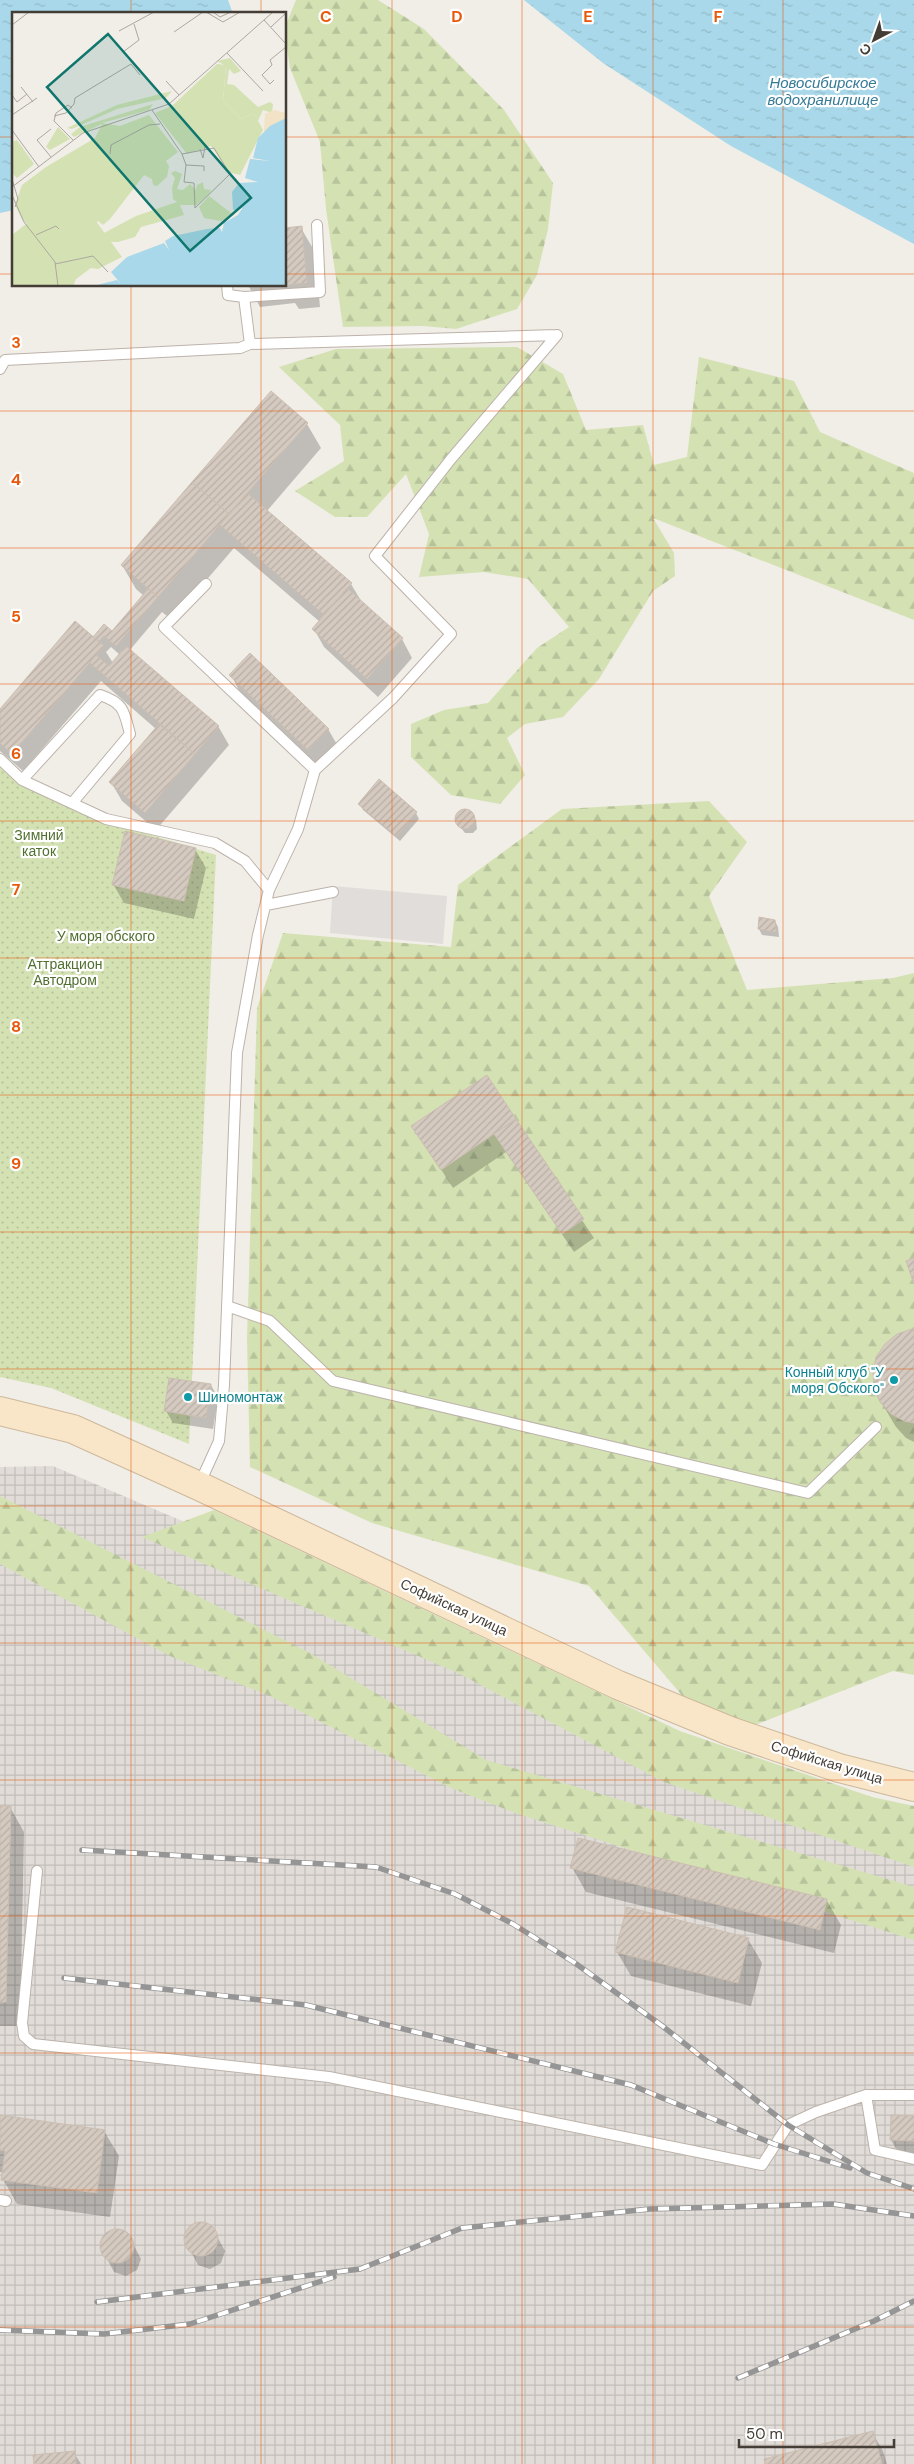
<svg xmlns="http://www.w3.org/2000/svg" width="914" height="2464" viewBox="0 0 914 2464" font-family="'DM Sans',sans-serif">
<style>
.industrial{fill:url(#industrial-grid)}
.forest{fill:url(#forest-firs)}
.park{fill:url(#park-dots)}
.parking{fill:#e0dddb}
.water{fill:url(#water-ripples)}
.shadow{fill:#0003;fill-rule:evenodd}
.building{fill:url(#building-hatch);stroke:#ccbeb1}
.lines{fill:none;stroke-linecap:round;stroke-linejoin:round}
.service-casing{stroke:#bcb3aa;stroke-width:12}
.secondary-casing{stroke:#cdb89a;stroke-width:30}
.service{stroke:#fff;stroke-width:10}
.secondary{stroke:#f9e6c9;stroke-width:28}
.rail-casing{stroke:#959595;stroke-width:5.5}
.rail{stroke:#fff;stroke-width:4;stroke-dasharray:11;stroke-linecap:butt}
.grid{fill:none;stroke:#e8590c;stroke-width:1;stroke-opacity:0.55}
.culture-dot{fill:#0f9aa8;stroke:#fff;stroke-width:2}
.labels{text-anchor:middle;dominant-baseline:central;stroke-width:4.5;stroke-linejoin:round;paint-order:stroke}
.park-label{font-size:14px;fill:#517030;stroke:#fff}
.culture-label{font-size:14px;fill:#0d838f;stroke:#fff;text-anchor:end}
.street-label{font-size:14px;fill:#443d36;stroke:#fff}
.water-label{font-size:15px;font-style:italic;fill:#367b96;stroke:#fff}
.inset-road{fill:none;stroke:#aca7a0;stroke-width:1}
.view{fill:#0f766e;fill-opacity:0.15;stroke:#0f766e;stroke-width:2.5}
.inset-edge{fill:none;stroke:#443d36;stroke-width:2.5}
.grid-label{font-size:16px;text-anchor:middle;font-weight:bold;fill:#e8590c;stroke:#fff;stroke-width:4.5;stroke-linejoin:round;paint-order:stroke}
</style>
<defs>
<pattern id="industrial-grid" width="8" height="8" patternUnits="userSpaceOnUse" patternTransform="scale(1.25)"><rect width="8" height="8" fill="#e1dcd8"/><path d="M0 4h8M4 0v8" fill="none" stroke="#c2beba"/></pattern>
<pattern id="forest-firs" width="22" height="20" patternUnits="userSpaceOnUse" patternTransform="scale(1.25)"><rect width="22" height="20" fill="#d4e2b3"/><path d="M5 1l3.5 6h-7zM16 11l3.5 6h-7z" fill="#b7c39b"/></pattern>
<pattern id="park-dots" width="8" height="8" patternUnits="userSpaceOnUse" patternTransform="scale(1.25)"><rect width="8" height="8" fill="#d4e2b3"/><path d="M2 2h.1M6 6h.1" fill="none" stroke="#b7c39b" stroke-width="1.8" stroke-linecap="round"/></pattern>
<pattern id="water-ripples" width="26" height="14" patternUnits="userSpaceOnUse" patternTransform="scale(1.25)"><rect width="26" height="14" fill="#a8d8e9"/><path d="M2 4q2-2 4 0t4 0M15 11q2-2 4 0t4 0" fill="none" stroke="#92bac8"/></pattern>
<pattern id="building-hatch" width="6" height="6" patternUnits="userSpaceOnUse" patternTransform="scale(1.25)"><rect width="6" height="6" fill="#d5cac0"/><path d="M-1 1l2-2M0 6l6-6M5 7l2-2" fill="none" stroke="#b8aea6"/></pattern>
</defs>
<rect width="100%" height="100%" fill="#f1ede7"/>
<path class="industrial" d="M53,1466L871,1814L914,1824V2464H0V1467Z"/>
<path class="forest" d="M296,0H378L424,29L504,110L553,183L548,229L537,275L517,309L456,329L423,326L343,327L326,209L320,142L290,68L285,35V27Z
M517,347L563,374L586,430L643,425L654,465L687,457L699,357L794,381L820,432L914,473V620L653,518L674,553L675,576L653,591L599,679L563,717L525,724L507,738L525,775L500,804L451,795L411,757V724L444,710L488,703L537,648L569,627L528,579L484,572L419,577L429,534L406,474L367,517H335L295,491L344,461L340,425L279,367L336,349Z
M709,801L747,842L709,896L747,990L893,978L914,973V1675L893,1671L719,1739L589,1586L372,1523L250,1467L247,1339L257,1008L283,933L451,947L458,885L562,809Z
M0,1496L308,1652L486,1760L914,1887V1940L518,1814L451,1788L270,1696L170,1656L0,1564Z
M214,1510L680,1731L872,1797L914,1806V1867L664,1782L458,1673L142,1537Z"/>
<path class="park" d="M0,764L96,818L216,855L189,1444L51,1388L0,1377Z"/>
<path class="parking" d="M333,886L447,896L443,944L330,933Z"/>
<path class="water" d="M0,0H228L233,14H14V210L0,213Z
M524,0H914V244L731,146L603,63Z"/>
<path class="shadow" d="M301,228L315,252L320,307L299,309L295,303L260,307L248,285H285V229Z
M307,424L321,448L267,511L351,584L363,604L402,639L412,658L378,697L324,647L314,629L320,622L234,548L172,620L162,612L129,651L218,726L229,745L156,830L122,801L111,782L156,729L101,681L23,771L0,751V711L97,642L95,637L112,633L144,596L136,589L122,565ZM111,647L120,655L113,663L106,652Z
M231,675L328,729L339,748L319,768L241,694Z
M360,804L416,813L419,819L400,841L363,810Z
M461,811H467L476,820L477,829L473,833H465L457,823V815Z
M195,849L206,868L194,919L124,903L113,884Z
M775,921L778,927L779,937L762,935L759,929Z
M486,1077L594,1238L574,1252L506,1152L453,1188L413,1126Z
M914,1331V1442L906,1438L896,1427L881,1402Z
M211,1385L218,1398L213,1429L173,1423L166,1411Z
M0,1807H10L24,1832L20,2026H0Z
M572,1867L827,1901L841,1925L834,1953L586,1892Z
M748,1939L762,1963L751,2006L631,1976L617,1952Z
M0,2117L104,2131L119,2156L110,2217L17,2204L3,2179L4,2172H0Z
M914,2117V2159L902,2158L891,2140Z
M200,2223L212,2227L225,2251L221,2263L210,2269L198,2265L185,2240L189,2229Z
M116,2230L128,2234L141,2259L137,2270L126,2276L114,2272L101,2247L105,2236Z
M872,2432L883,2451L887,2464H766Z
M74,2453L81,2464H35Z"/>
<path class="building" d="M302,226L307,283L285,285V228Z
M271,391L308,423L229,514L192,482Z
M192,482L229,514L158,597L121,565Z
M247,493L352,583L324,615L220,525Z
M347,588L403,638L367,679L312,629Z
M148,589L158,597L116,646L104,636L99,641L93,637L104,624L112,631Z
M75,621L104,646L12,754L0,743V709Z
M126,646L219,726L195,754L90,663L96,655L109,666Z
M250,653L329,729L308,750L229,675Z
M159,724L195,754L145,813L109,782Z
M379,779L417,812L396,836L358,804Z
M455 819a10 10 0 1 1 20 0a10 10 0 1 1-20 0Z
M125,831L196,848L184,901L112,885Z
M759,917L775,920L776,932L758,929Z
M487,1075L516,1119L441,1170L411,1126Z
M516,1119L584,1219L562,1234L494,1134Z
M914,1258V1284L906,1261Z
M912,1329H914V1423L904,1421L891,1414L880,1402L874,1388L873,1372L876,1357L885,1344L897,1334Z
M169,1378L211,1384L206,1418L164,1411Z
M0,1806H11L6,2002H0Z
M578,1838L827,1899L820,1930L570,1868Z
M627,1907L749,1938L738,1983L615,1952Z
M0,2115L105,2130L97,2193L1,2180L5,2151L0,2150Z
M891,2115L914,2116V2141L890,2140Z
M184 2239a17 17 0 1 1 34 0a17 17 0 1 1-34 0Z
M100 2246a17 17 0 1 1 34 0a17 17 0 1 1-34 0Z
M873,2431L882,2464H765L764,2459Z
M75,2451L76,2464H34L33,2455Z"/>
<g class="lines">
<defs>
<path id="service" d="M227,285L228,295L244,297L320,292L317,225
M244,297L250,344
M0,369L5,360L240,348L250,344L557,335
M206,584L164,627L315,770
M0,759L22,780L106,819L215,843L245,861L269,890
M22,780L100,695C124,703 124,711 130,734L73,802
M266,905L333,892
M227,1306L270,1321L333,1381L808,1493L876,1427
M199,1485L219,1441L224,1385L237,1053L258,935L269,890L298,829L315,770L393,698L451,634L375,556L451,459L557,335
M37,1871L22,2023L24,2036L33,2044L329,2077L762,2165L788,2125L816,2112L866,2095H914
M866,2095L875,2150L914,2159
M0,2200L6,2201"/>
<path id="secondary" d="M0,1411L73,1429L199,1486L618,1685L730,1731L839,1768L914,1787"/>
</defs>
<use href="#service" class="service-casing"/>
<use href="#secondary" class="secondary-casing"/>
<use href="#service" class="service"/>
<use href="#secondary" class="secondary"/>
<defs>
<path id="rail" d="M82,1850L376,1867L455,1894L513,1924L575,1963L661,2025L788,2125L867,2173L914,2189
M64,1978L306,2005L631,2085L774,2144L850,2168
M97,2302L360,2269L462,2228L650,2209L833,2204L914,2216
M0,2330L104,2334L190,2324L334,2277
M738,2378L874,2321L914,2301"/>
</defs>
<use href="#rail" class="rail-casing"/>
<use href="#rail" class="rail"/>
</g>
<path class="grid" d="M131,0V14M261,0V14M392,0V2464M522,0V2464M653,0V2464M783,0V2464M0,137H14M285,137H914M0,274H14M285,274H914M131,285V2464M261,285V2464M0,411H914M0,548H914M0,684H914M0,821H914M0,958H914M0,1095H914M0,1232H914M0,1369H914M0,1506H914M0,1643H914M0,1780H914M0,1916H914M0,2053H914M0,2190H914M0,2327H914"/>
<g class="culture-dot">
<circle cx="894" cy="1380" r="5"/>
<circle cx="188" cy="1397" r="5"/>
</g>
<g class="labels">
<g class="park-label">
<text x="39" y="835">Зимний<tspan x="39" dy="16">каток</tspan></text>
<text x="106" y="936">У моря обского</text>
<text x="65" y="964">Аттракцион<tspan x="65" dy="16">Автодром</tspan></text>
</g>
<g class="culture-label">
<text x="884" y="1372">Конный клуб "У<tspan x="884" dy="16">моря Обского"</tspan></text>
<text x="198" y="1397" text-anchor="start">Шиномонтаж</text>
</g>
<g class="street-label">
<text transform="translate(454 1607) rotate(25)">Софийская улица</text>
<text transform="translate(827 1762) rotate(17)">Софийская улица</text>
</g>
<g class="water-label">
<text x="823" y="83">Новосибирское<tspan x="823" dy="17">водохранилище</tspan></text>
</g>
</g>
<g transform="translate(12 12)">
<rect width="274" height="274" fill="#f1ede7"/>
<path d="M218,46L229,59L222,62L217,57L215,72L222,73L246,95L258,90L261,92L260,101L251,98L246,109L242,101L229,107L211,89L214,54L205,49ZM160,79L154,86L105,97L60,117L55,116L105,93ZM141,92L137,98L90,111L108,114L137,103L166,140L154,149L157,154L155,165L145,174L141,173L140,167L132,163L98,207L91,213L86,209L68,225L92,221L124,204L165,190L161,187L160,176L163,166L159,161L163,159L170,162L165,177L171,178L178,172L184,178L185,173L191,170L192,177L199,178L197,182L185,193H168L172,203L129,215L123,225L106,230L32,229L10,207L3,193L10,173L34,155L83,126L90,112L62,125L59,122L68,115ZM46,115L58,127L38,138L34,135ZM5,128L22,152L5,166L0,161V130ZM197,184L219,201L220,204L209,209L192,206L187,195Z" fill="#d4e2b3"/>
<path d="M262,98L274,101V106L252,120L253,102Z" fill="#f2e2c6"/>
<path d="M205,52L214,53L211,89L229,107L242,101L251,118L228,163L216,160L199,134L175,142L143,101L160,94ZM60,176L110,245L86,257L79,256L64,267L61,274H0V223Z" fill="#d4e2b3"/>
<path d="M29,258L37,272L34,274H26L21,262Z" fill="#d4e2b3"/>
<path d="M274,106V274H81L105,268L109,272L99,260L115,245L152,231L157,238L153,229L161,224L195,217L208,216L210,220L212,211L226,203L231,195L224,200L221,197L220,180L227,171L246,170L233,166L238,147L258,149L241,146L246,126L258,114Z" fill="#a8d8e9"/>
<path class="inset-road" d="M194,0L211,10L228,0M201,0L208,5L219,0M252,8L274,32M0,13L17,0M259,15L274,1M107,19L142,0M162,20L191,0M111,40L127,28L122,12M215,41L251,79M262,68L258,72L250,63L260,53L258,48L274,35M154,69L167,83M9,75L21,90M0,83L5,90L15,82M60,96L56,93L44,101L42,109L61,128M140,98L170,142L174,153L172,170L182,171L183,196M0,103L25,86M42,104L54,101L62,92L63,86L119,52L128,63M0,118L27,155M188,137L191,146L193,135M98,142L99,133L137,113L148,112M170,142L202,136L218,162L183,196M39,145L25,128L39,117M174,153L192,154V159M0,167L6,187L3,195M0,175L71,121L157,92L261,0M0,183L12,210L43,250L46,274M24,223L44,214L47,217M43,252L81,244L96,260"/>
<path class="view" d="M96,22L239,186L178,239L35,75Z"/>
<rect width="274" height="274" class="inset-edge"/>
</g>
<g class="grid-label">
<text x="326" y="22">C</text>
<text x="457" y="22">D</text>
<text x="588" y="22">E</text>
<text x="718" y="22">F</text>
<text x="16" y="348">3</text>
<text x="16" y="485">4</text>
<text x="16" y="622">5</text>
<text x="16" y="759">6</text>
<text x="16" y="895">7</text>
<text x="16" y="1032">8</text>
<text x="16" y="1169">9</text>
</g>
<g transform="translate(874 40) rotate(221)" stroke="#ffffff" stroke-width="4" paint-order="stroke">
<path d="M0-4L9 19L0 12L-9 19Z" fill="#443d36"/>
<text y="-8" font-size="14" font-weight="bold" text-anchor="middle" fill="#443d36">С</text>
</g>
<path d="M739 2439v8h155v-8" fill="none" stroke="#443d36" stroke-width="2.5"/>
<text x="746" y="2439" font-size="15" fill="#443d36" stroke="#ffffff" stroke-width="4" paint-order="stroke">50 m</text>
</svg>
